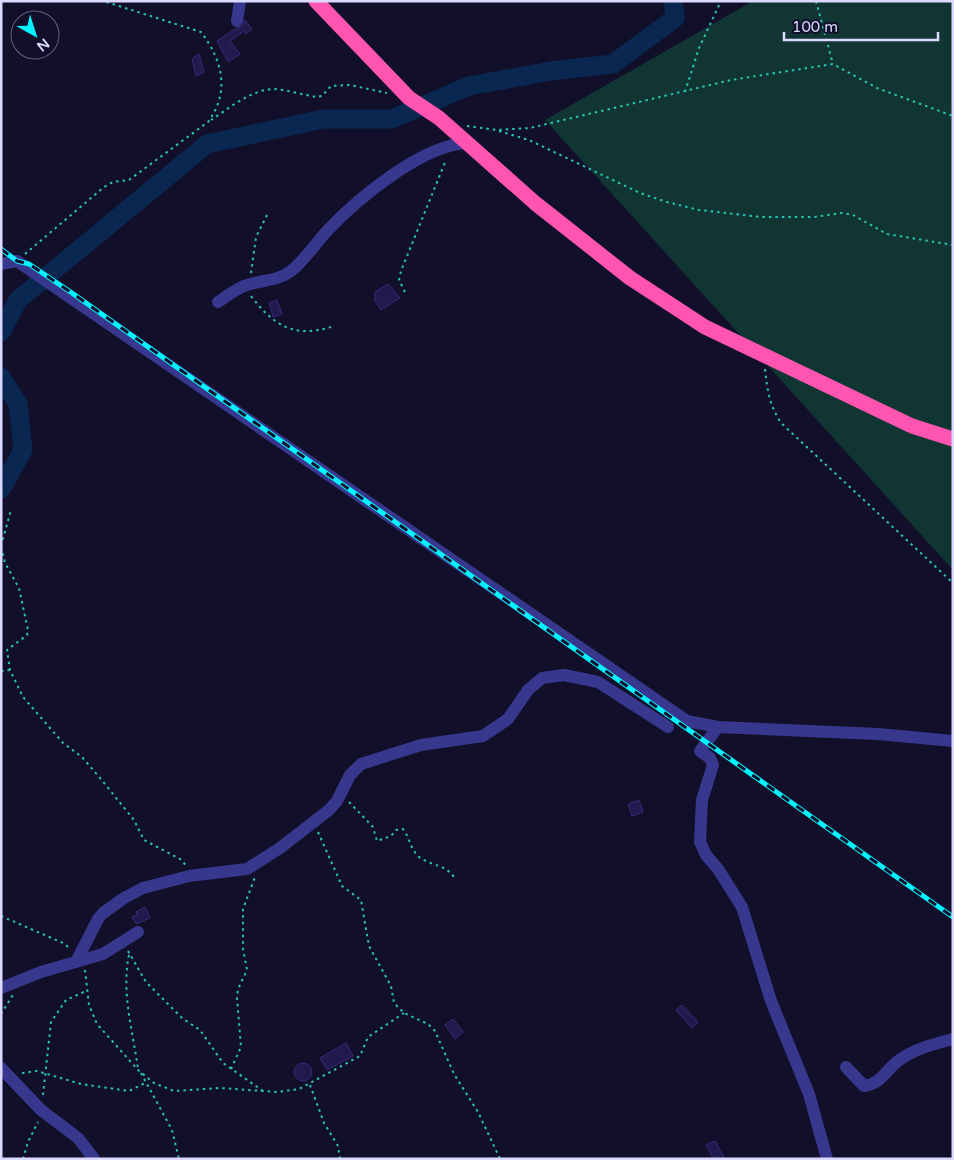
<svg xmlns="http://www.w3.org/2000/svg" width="954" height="1160" viewBox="0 0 954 1160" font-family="'Varela Round',sans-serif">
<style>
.green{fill:#113532}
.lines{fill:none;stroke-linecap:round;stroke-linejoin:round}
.river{stroke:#092750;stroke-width:19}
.building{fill:#211a4d;stroke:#362a7a}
.path{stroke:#28c4b2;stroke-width:2;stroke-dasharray:2.5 4;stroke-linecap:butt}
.minor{stroke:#37388d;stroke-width:12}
.highway{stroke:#ff54af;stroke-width:15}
.rail-casing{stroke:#05f3ff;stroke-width:5}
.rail{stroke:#120f2b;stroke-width:3;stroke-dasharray:9;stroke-linecap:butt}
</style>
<rect width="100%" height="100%" fill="#120f2b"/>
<path class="green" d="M753,1H953V570L545,120Z"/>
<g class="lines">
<path class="river" d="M1,332L18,300L207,144L323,119H392L469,86L551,71L613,64L675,18L673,1
M1,377L18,404L23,450L1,489"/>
</g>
<path class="building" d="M245,20L252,29L246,34L244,31L230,41L240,54L228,62L217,41L235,29L243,26Z
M199,54L204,72L196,76L192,59Z
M388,284L400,298L381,310L374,300L376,298L374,295L376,294L375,292Z
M277,300L282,314L273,317L269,303Z
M639,800L643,812L632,816L628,804Z
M145,907L150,918L136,924L132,917L137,915L136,912Z
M682,1005L698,1022L692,1028L676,1010Z
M453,1019L463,1032L455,1039L445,1025Z
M346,1043L353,1056L327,1070L320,1058Z
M294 1072a9 9 0 1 1 18 0a9 9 0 1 1-18 0Z
M715,1141L725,1159H714L706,1145Z"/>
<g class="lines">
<path class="path" d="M816,1L833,64
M685,92L699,48L721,1
M211,120C228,109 252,89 274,89C288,90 303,95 317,97L322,96L331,86L350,85L387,93
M467,126L497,130L530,128L731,80L833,64L877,88L953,116
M499,131L529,140L640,193L667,202L699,210L761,217H814L842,213L853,215L887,234L953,245
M25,254L104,187L113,182L129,180L208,122C230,92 223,61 201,32L103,1
M251,273L256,237L267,215
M405,292L399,280L401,271L446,160
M251,296C274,326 294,338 331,327
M765,369C767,390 770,406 781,423L953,583
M1,546L11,510
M1,547L5,563L19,588L28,630L27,635L7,650L10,670L23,697L63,743L82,757L100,778L134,820L144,840L182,860L186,866
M1,671L10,670
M349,802L373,827L377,841L391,836L396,830L403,829C410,838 410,849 419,857C431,866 445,864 454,877
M318,832L342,886L361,900L369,946L391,986L394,1003L404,1013L428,1024L435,1031L454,1074L478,1112L500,1159
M1,916L63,943L71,949
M128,951L146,982L182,1018L200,1030L223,1063L263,1091
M129,955C121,992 133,1032 138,1069
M85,970L89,1005L97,1024L138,1070L154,1083L174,1091L220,1088L277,1092L299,1089L360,1056L368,1037L404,1013
M1,1014L13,995
M231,1069L241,1047L237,998L238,989L247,970L243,949V909L255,877
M22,1073L37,1071L81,1084L129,1091L147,1082
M141,1073L172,1130L179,1159
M310,1085L324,1123L338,1146L340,1159
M43,1095L51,1022L66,1000L86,991
M23,1159L28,1142L38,1122"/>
<path class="minor" d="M237,21L240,1
M1,264L17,261L687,721L718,727L878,734L953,741
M218,302C227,296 237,288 247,285C262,280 278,281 291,271C304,261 315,244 327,231C357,199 422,145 467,143
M718,727L700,751L710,758L713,765L702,800L700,842L706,855L718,869L742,907L771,1001L809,1094L827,1159
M76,962L98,919L103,913L124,898L143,888L189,876L247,869L280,848L329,810L337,801L350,775L361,764L421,745L483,736L508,719L528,690L542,678L564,675L598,682L668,727
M1,988L41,972L103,954L138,932
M846,1067L864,1086C881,1084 885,1071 898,1061C914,1049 934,1044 953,1039
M1,1068L41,1110L78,1138L94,1159"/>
<path class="highway" d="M316,1L409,98L439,118L535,203L630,278L705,327L912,426L953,439"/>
<defs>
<path id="rail" d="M1,249L17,261L29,264L72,293L953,917"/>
</defs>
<use href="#rail" class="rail-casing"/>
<use href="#rail" class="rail"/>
</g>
<rect width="954" height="1160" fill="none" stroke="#dbd9ff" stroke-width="5"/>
<g transform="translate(35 35) rotate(141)"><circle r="24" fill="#120f2b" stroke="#626080"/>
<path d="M0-4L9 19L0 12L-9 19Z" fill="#05f3ff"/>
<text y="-8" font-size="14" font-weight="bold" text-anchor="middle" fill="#dbd9ff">N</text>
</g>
<path d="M784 32v8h154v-8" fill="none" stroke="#dbd9ff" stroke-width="2.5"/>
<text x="792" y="32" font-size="15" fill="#dbd9ff" stroke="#120f2b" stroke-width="4" paint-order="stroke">100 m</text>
</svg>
